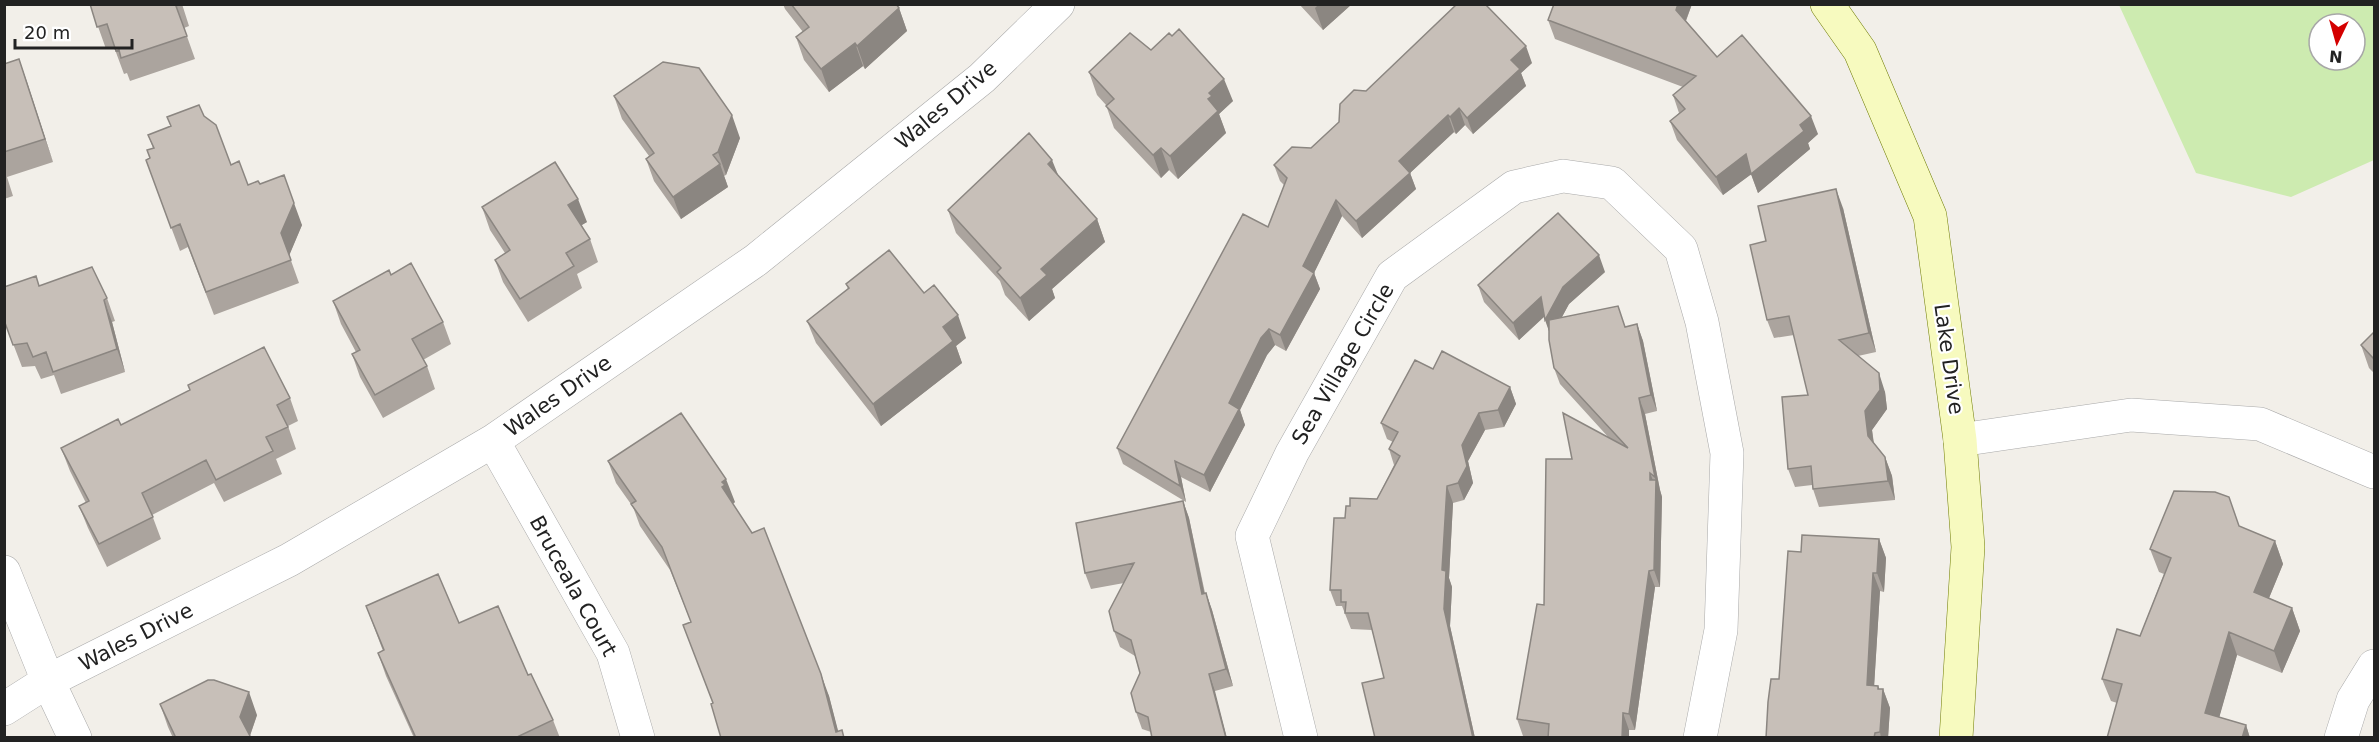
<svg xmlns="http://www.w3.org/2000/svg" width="2379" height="742" viewBox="0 0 2379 742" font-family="'DejaVu Sans',sans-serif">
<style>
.grass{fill:#cdebb0;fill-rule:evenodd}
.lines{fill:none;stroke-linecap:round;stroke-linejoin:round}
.street-casing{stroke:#a9a9a9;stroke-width:34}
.secondary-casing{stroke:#707d05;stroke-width:34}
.street{stroke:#fff;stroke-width:33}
.secondary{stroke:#f7fabf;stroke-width:33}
.wall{fill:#aba49e}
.shaded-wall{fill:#8b8681}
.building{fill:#c7bfb8;stroke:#8b8681;stroke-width:1.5}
.labels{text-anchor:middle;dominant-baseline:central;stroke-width:4.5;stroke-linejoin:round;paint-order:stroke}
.street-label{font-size:21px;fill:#222;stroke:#fff}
</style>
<rect width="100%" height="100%" fill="#f2efe9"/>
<path class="grass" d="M2119,5H2374V160L2291,197L2196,173ZM2319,24H2355V60H2319Z"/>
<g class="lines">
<defs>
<path id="street" d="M1960,440L2131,415L2260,424L2374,472
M493,441L613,653L638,738
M4,572L48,681L75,738
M4,709L48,681L289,560L493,441L756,260L982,78L1058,4
M1301,738L1252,536L1292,453L1392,276L1514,187L1563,176L1612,183L1681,249L1702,322L1727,453L1721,630L1700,738
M2341,738L2353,700L2374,666"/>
<path id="secondary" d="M1827,4L1860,51L1930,216L1960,440L1968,547L1956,738"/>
</defs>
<use href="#street" class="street-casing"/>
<use href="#secondary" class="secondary-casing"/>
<use href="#street" class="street"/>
<use href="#secondary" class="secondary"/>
</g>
<path class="wall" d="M90,4H182L189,26L184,28L195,59L130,81L127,73L124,74L114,47L106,49Z
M783,4H896L899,8L907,31L865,69L863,66L829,92L804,60L796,37L803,32L785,9Z
M1299,4H1352L1323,30Z
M1554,4H1692L1686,21L1717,57L1818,134L1808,143L1810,149L1758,193L1751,174L1723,195L1677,140L1670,121L1679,113L1673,95L1683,87L1555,39L1548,20Z
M1151,50L1233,101L1219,114L1226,133L1178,179L1169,170L1161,178L1114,128L1106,105L1097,95L1089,72Z
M19,59L53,162L7,177L13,196L4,199V64Z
M1532,63L1521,73L1526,86L1473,134L1465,125L1456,134L1454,132L1410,173L1416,189L1362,238L1342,216L1314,273L1320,289L1286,351L1275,345L1267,355L1240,410L1245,425L1210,492L1181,477L1186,502L1123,464L1117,448L1268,227L1284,185L1280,181L1274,165L1311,148L1339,122L1366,91Z
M614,96L740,138L726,175L724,176L728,187L681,219L654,181L646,159L649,156L622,119Z
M204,116L231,165L248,185L260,184L302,225L289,255L299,283L214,315L188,247L180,251L146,160L150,158L153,148L148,135Z
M1058,175L1097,219L1105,242L1052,289L1055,298L1029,321L1005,295L1000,281L956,233L948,210Z
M482,207L587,222L581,225L590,239L598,262L577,274L582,288L528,322L503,282L495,260L505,253L490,230Z
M1843,208L1876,352L1858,356L1885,392L1887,409L1872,430L1874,443L1885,457L1892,476L1895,500L1819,507L1813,489L1812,485L1795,487L1788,469L1808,395L1794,335L1774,338L1767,320L1766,241Z
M1605,272L1569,304L1562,317L1625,327L1637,324L1643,341L1657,411L1645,414L1660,490L1662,497L1660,587H1655L1635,730H1629V738H1535L1523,736L1517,719L1544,605L1572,459L1610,439L1560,384L1554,368L1549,331L1545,316L1519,340L1484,302L1478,285Z
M391,275L443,322L451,344L423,360L427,366L435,389L383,418L360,377L352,354L356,352L341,324L333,301Z
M846,284L924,293L966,338L956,346L962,363L881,426L816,343L807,321L848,289Z
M39,286L107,298L115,321L112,322L125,372L61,394L54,375L41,379L35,366L22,367L4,320Z
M2374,332V373L2369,368L2361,345Z
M1433,369L1510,387L1516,404L1504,427L1485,430L1468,461L1473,483L1464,500L1453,503L1449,578L1452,587L1450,626L1475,738H1375L1384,678L1372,630L1351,629L1342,606H1336L1330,590L1345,518L1350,506L1377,499L1394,465L1389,449L1393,442L1387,439L1381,423Z
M188,385L290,398L298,421L288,426L296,449L276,459L282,474L224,502L214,483L152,515L161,539L107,567L88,528L79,506L86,503L70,471L61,448L121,425L190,390Z
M608,461L735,502L733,504L829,696L838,732L845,738L713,703L683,625L691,622L670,570L640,526L633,507L616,483Z
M1183,501L1189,518L1205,593H1206L1212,610L1233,686L1215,691L1151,732L1142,729L1136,712L1140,673L1135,656L1120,647L1114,631L1124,583L1091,589L1085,573Z
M2239,527L2275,541L2283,564L2269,598L2292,608L2300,631L2282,673L2237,655L2219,717L2246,725L2250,738H2107L2117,703L2111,701L2102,679L2140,636L2164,574L2159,572L2150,549Z
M1879,539L1886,558L1884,592L1880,591L1874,686H1878L1879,689H1883L1890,708L1888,738H1766L1779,679L1801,552Z
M366,606L459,623L553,720L560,738H414L386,676L378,653L383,651Z
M160,704L257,715L250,736L251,738H173L168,727Z"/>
<path class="shaded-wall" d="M1319,4H1352L1323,30L1315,8Z
M1678,4H1692L1683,28L1676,10Z
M899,8L907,31L865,69L857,46Z
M855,43L863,66L829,92L821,69Z
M1526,46L1532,63L1521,73L1526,86L1473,134L1467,118L1511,60Z
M19,59L27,82L53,162L45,139Z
M1224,79L1233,101L1219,114L1226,133L1178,179L1170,156L1208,99L1209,93Z
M1459,108L1465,125L1456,134L1450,117Z
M732,115L740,138L726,175L718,152Z
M1448,115L1454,132L1410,173L1416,189L1362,238L1356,221L1399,161Z
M1811,116L1818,134L1808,143L1810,149L1758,193L1751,174L1753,173L1723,195L1716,177L1746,154L1800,125Z
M1161,148L1169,170L1161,178L1153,155Z
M1052,160L1061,182L1048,164Z
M720,164L728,187L681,219L673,197Z
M1836,189L1843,208L1876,352L1869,333Z
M578,199L587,222L577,228L568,205Z
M1336,200L1342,216L1314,273L1320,289L1286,351L1280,335L1303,266Z
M294,203L302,225L289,256L281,233Z
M1097,219L1105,242L1052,289L1055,298L1029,321L1020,298L1041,269Z
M1599,255L1605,272L1569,304L1551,337L1545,320L1563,287Z
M1541,297L1547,314L1519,340L1513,323Z
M104,300L112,322L125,372L117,349Z
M958,315L966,338L956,346L962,363L881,426L873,404L943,327Z
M1637,324L1643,341L1657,411L1651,395Z
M1269,329L1275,345L1267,355L1240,410L1245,425L1210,492L1204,475L1229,403L1261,338Z
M1879,373L1885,392L1887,409L1872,430L1875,455L1868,436L1865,411Z
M1510,387L1516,404L1504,427L1498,410Z
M1639,398L1645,414L1660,490L1662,497L1660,587L1654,570L1650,473L1656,488V482Z
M1479,413L1485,430L1468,461L1473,483L1464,500L1458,483L1462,445Z
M1885,457L1892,476L1895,500L1888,481Z
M1175,461L1181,477L1186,502L1180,486Z
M726,479L735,502L732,504L722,487V482Z
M1447,486L1453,503L1449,578L1452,587L1450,626L1475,738H1473L1444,609L1442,570Z
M1183,501L1189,518L1208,611L1202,594Z
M1879,539L1886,558L1884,592L1877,573Z
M2275,541L2283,564L2262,615L2254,592Z
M1649,571L1655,587L1635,730L1629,714Z
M1873,573L1880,591L1873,704L1867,685Z
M1206,593L1212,610L1233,686L1226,669Z
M2292,608L2300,631L2282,673L2274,651Z
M2229,632L2237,655L2214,736L2205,713Z
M821,674L829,696L840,738L836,732Z
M1209,674L1215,691L1227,738H1226Z
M1878,686L1883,698V689L1890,708L1888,738H1881L1880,732Z
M249,692L257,715L249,738L240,717Z
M1623,713L1629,730V738H1622Z
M2246,725L2250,738H2242Z"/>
<path class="building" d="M90,4H180L176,6L187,36L121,58L119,50L116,51L107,24L97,27Z
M791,4H896L899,8L857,46L855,43L821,69L796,37L809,27Z
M1457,4H1485L1526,46L1511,60L1520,69L1467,118L1459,108L1450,117L1448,115L1399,161L1410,173L1356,221L1336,200L1303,266L1314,273L1280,335L1269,329L1261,338L1229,403L1239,409L1204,475L1175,461L1180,486L1117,448L1243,214L1268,227L1287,178L1274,165L1292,147L1311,148L1339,122L1340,104L1354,90L1366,91Z
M1554,4H1678L1676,10L1717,57L1742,35L1811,116L1800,125L1804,131L1751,174L1746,154L1716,177L1670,121L1685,109L1673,95L1696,76L1548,20Z
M1179,29L1224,79L1209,93L1212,96L1208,99L1218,111L1170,156L1161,148L1153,155L1106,106L1114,99L1089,72L1130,33L1151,50L1169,33L1172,36Z
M19,59L45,139L4,152V64Z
M663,62L699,68L732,115L718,152L713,155L720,164L673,197L646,159L654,153L614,96Z
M199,105L204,116L216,125L231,165L239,161L248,185L258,181L260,184L284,175L294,203L281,233L291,260L206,292L180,224L171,228L146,160L150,158L147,150L154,148L148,135L171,126L167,117Z
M1029,133L1052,160L1048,164L1097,219L1041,269L1047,275L1020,298L997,272L1001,268L948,210Z
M555,162L578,199L568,205L590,239L566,253L574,266L520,299L495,260L510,250L482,207Z
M1836,189L1869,333L1839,340L1879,373L1880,390L1865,411L1868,436L1885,457L1888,481L1813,489L1811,466L1788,469L1782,397L1808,395L1789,316L1767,320L1750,245L1766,241L1758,206Z
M1558,213L1599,255L1563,287L1545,320L1541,297L1513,323L1478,285Z
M889,250L924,293L934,285L958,315L943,327L953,341L873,404L807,321L849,288L846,284Z
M411,263L443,322L412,339L427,366L375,395L352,354L360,350L333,301L389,270L391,275Z
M92,267L107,298L104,300L117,349L53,372L46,352L33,357L27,343L13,345L4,320V287L36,276L39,286Z
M1618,306L1625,327L1637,324L1651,395L1639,398L1655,477L1650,473V480H1656L1654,570L1649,571L1629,714L1623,713L1622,738H1548L1549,724L1517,719L1537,604L1544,605L1546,459H1572L1563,413L1628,448L1554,368L1549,340V320Z
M2374,332V359L2361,345Z
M264,347L290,398L277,405L288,427L266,437L273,451L216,480L206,460L142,493L153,517L99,544L79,506L89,501L61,448L118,419L121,425L190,390L188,385Z
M1442,351L1510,387L1498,410L1479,413L1462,445L1467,466L1458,483L1447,486L1442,570L1446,571L1444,609L1473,738H1375L1362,683L1384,678L1368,613H1345L1346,602H1341V590H1330L1334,518H1345L1346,506H1350V498L1377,499L1400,456L1389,449L1398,432L1381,423L1415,360L1433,369Z
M681,413L726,479L722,482L725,485L722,487L752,533L764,528L821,674L836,732L842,730L844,738H721L711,704L713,703L683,625L691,622L662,547L631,504L636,501L608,461Z
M2174,491L2215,492L2229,497L2239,526L2275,541L2254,592L2292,608L2274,651L2229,632L2205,713L2246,725L2242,738H2107L2122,684L2102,679L2117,629L2140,636L2171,558L2150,549Z
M1183,501L1202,594L1206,593L1226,669L1209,674L1226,738H1152L1148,717L1136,712L1131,693L1140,673L1131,640L1114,631L1109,611L1134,563L1085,573L1076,523Z
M1802,535L1879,539L1877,573H1873L1867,685L1878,686V689H1883L1880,732L1875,733L1874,738H1766L1768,702L1771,679H1779L1788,551L1801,552Z
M438,574L459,623L498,606L528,675L531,674L553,720L515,738H416L378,653L384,650L366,606Z
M208,680H214L249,692L240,717L251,738H176L160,704Z"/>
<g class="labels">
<g class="street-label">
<text transform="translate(946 105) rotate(-40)">Wales Drive</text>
<text transform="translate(1949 359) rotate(82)">Lake Drive</text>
<text transform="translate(1343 364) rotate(-60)">Sea Village Circle</text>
<text transform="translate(558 396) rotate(-35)">Wales Drive</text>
<text transform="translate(573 586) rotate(61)">Bruceala Court</text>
<text transform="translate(136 637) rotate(-27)">Wales Drive</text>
</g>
</g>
<rect width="2379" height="742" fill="none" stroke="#222222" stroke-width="12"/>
<g transform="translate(2337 42) rotate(185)"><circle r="28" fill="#ffffff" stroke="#a7a7a7" stroke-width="1.5"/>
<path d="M0-4.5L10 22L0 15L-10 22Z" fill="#d40000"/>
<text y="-9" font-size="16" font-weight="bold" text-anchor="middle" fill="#222222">N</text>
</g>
<path d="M15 39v9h117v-9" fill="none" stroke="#222222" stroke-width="3"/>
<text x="24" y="39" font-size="18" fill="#222222" stroke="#ffffff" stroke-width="4.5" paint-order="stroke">20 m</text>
</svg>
